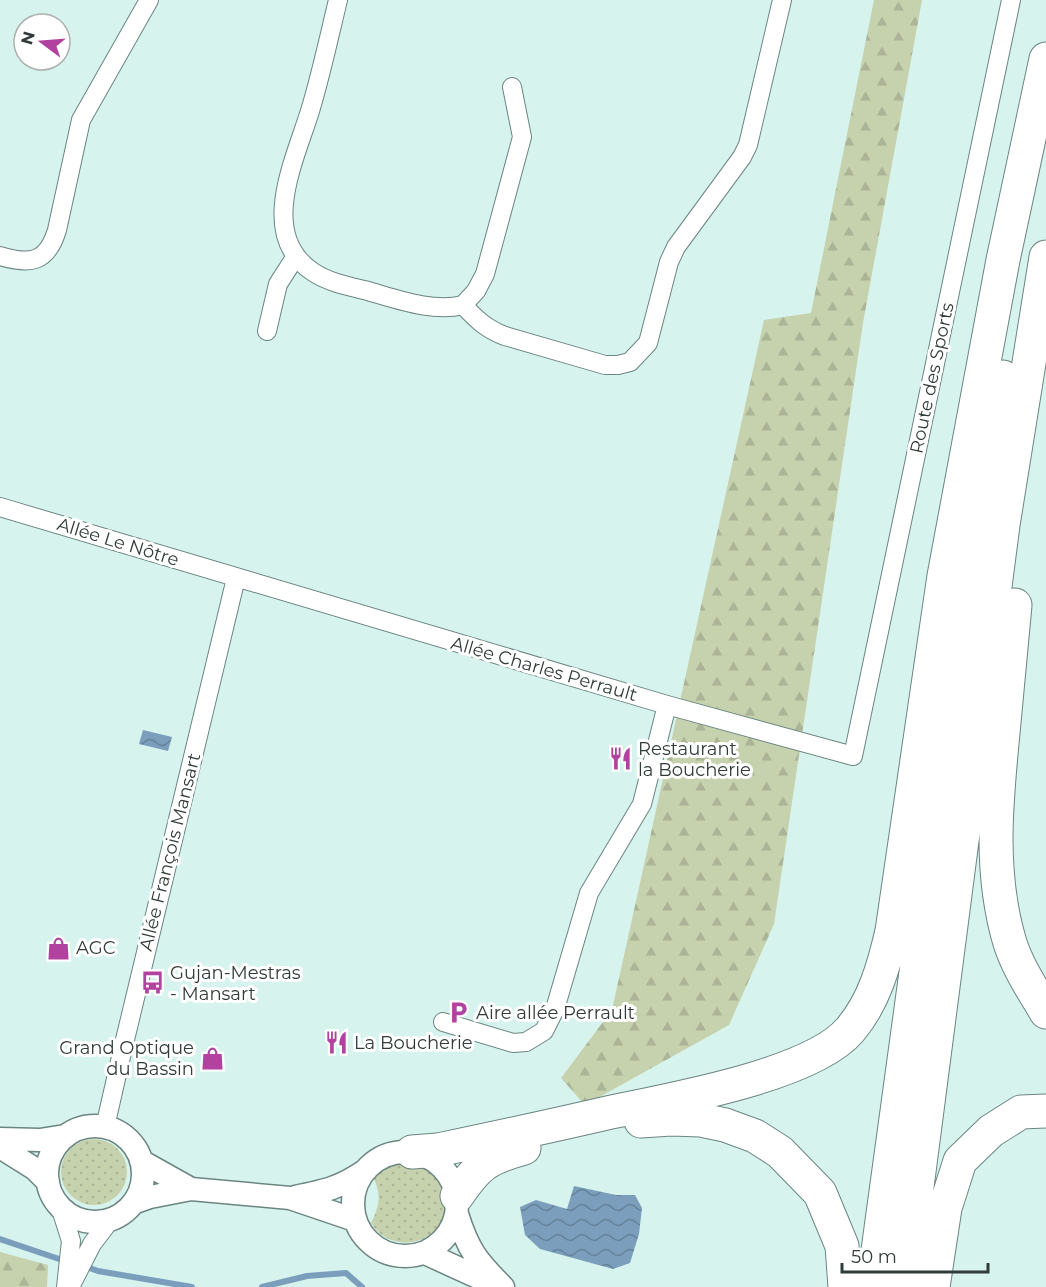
<svg xmlns="http://www.w3.org/2000/svg" width="1046" height="1287" viewBox="0 0 1046 1287" font-family="Montserrat,sans-serif">
<style>
.grass{fill:url(#grass-dots)}
.forest{fill:url(#forest-firs)}
.water{fill:url(#water-waves)}
.lines{fill:none;stroke-linecap:round;stroke-linejoin:round}
.stream{stroke:#7a9ebc;stroke-width:6}
.minor-casing{stroke:#6b8580;stroke-width:20}
.tertiary-casing{stroke:#6b8580;stroke-width:25}
.motorway-casing{stroke:#6b8580;stroke-width:35}
.minor{stroke:#fff;stroke-width:18}
.tertiary{stroke:#fff;stroke-width:22}
.motorway{stroke:#fff;stroke-width:33}
.labels{text-anchor:middle;dominant-baseline:central;stroke-width:6;stroke-linejoin:round;paint-order:stroke}
.street-label{font-size:18px;fill:#313c3a;stroke:#fff}
.poi-label{font-size:18px;fill:#313c3a;stroke:#fff;text-anchor:start}
</style>
<defs>
<pattern id="grass-dots" width="8" height="8" patternUnits="userSpaceOnUse" patternTransform="scale(1.5)"><rect width="8" height="8" fill="#c6d1ad"/><path d="M2 2h.1M6 6h.1" fill="none" stroke="#abb496" stroke-width="1.8" stroke-linecap="round"/></pattern>
<pattern id="forest-firs" width="22" height="20" patternUnits="userSpaceOnUse" patternTransform="scale(1.5)"><rect width="22" height="20" fill="#c6d1ad"/><path d="M5 1l3.5 6h-7zM16 11l3.5 6h-7z" fill="#abb496"/></pattern>
<pattern id="water-waves" width="16" height="10" patternUnits="userSpaceOnUse" patternTransform="scale(1.5)"><rect width="16" height="10" fill="#7a9ebc"/><path d="M0 5q4-4 8 0t8 0" fill="none" stroke="#65829a"/></pattern>
</defs>
<rect width="100%" height="100%" fill="#d7f3ed"/>
<path class="grass" d="M61 1172a33 33 0 1 1 66 0a33 33 0 1 1-66 0Z
M399,1160C408,1162 419,1162 426,1167C443,1176 452,1202 443,1220C428,1249 387,1250 371,1223C380,1205 381,1196 374,1178L379,1171Z"/>
<path class="forest" d="M874,0H922L863,323L774,924L729,1025L585,1105L561,1078L612,1010L764,320L811,313Z
M0,1252L48,1265L47,1287H0Z"/>
<path class="water" d="M143,730L172,737L168,751L139,744Z
M574,1186L616,1195H635L642,1208L639,1234L630,1263L613,1269L540,1249L525,1235L520,1207L536,1200L567,1209Z"/>
<g class="lines">
<path class="stream" d="M0,1239L65,1261
M84,1266L98,1271L192,1287
M262,1287L307,1276L346,1273L362,1287"/>
<defs>
<path id="minor" d="M338,0C329,37 321,75 310,111C295,160 257,235 313,272C328,282 347,286 364,290C394,298 432,313 463,305C476,319 486,329 505,336L605,365H618L630,362L648,343L669,262L676,247L742,157L748,145L782,0
M0,256C30,265 47,263 57,230L81,120L149,0
M463,305L476,291L485,274L522,137L512,87
M267,331L278,284L296,256
M0,507L667,705L853,756L1011,0
M443,1022L513,1043L526,1042L544,1031L555,1009L589,893L642,804L667,705
M105,1127L123,1048L236,578
M60,1206L71,1241L66,1287
M70,1287L92,1244L111,1219"/>
<path id="tertiary" d="M47 1174a48 48 0 1 1 96 0a48 48 0 1 1-96 0Z
M0,1139L40,1140L65,1136
M0,1147L35,1169L48,1182
M353 1204a52 52 0 1 1 104 0a52 52 0 1 1-104 0Z
M141,1161L191,1189
M295,1197C325,1191 340,1188 366,1170
M133,1203L150,1197L191,1189L290,1198L355,1220
M457,1214C468,1250 477,1261 503,1287
M425,1253L495,1285"/>
<path id="motorway" d="M1015,605C1011,648 1007,691 1003,733C996,804 989,873 1010,943C1018,968 1033,990 1046,1012
M641,1121L671,1119L701,1120L725,1125L755,1136L780,1152L820,1193L842,1246L845,1287
M412,1152L438,1150C495,1138 551,1126 607,1113C667,1100 811,1076 850,1030C874,1002 884,966 892,931L944,576L1003,260L1046,59
M457,1196C478,1165 487,1158 524,1148
M873,1287L948,738L1003,377
M904,1287L1003,525L1046,257
M933,1287L945,1208L960,1161L991,1131L1021,1112L1046,1111"/>
</defs>
<use href="#minor" class="minor-casing"/>
<use href="#tertiary" class="tertiary-casing"/>
<use href="#motorway" class="motorway-casing"/>
<use href="#minor" class="minor"/>
<use href="#tertiary" class="tertiary"/>
<use href="#motorway" class="motorway"/>
</g>
<defs>
<symbol id="restaurant-bare" viewBox="-9 -9 18 18"><path d="M-5-6h1v4h1v-4h1v4h1v-4h1v5L-1.5 .5V6h-2V.5L-5-1ZM5-6V6H3V1.5H1.5Q1.5-4 5-6Z" fill="#b2429f" stroke="#fff" stroke-width="2.5" paint-order="stroke"/></symbol>
<symbol id="shop-bare" viewBox="-9 -9 18 18"><path d="M-5-2.5h2.3a2.7 3.5 0 0 1 5.4 0H5L5.5 6h-11ZM-1.5-2.5h3a1.5 2.3 0 0 0-3 0Z" fill="#b2429f" stroke="#fff" stroke-width="2.5" paint-order="stroke"/></symbol>
<symbol id="bus-bare" viewBox="-9 -9 18 18"><path d="M-5-6H5V4H4V6H2V4H-2V6H-4V4H-5ZM-3.5-4V0h7V-4ZM-3.5 1.2v1.5H-2V1.2ZM2 1.2v1.5H3.5V1.2Z" fill="#b2429f" stroke="#fff" stroke-width="2.5" paint-order="stroke"/></symbol>
<symbol id="parking-bare" viewBox="-9 -9 18 18"><path d="M-3.5-5.5H1a3.5 3.5 0 0 1 0 7H-1V5.5H-3.5ZM-1-3.4V-.6H.8a1.4 1.4 0 0 0 0-2.8Z" fill="#b2429f" stroke="#fff" stroke-width="2.5" paint-order="stroke"/></symbol>
</defs>
<g fill-rule="evenodd">
<use href="#restaurant-bare" x="604" y="742" width="33" height="33"/>
<use href="#shop-bare" x="42" y="932" width="33" height="33"/>
<use href="#bus-bare" x="136" y="966" width="33" height="33"/>
<use href="#parking-bare" x="442" y="996" width="33" height="33"/>
<use href="#restaurant-bare" x="320" y="1026" width="33" height="33"/>
<use href="#shop-bare" x="196" y="1042" width="33" height="33"/>
</g>
<g class="labels">
<g class="street-label">
<text transform="translate(932 378) rotate(-78)">Route des Sports</text>
<text transform="translate(118 542) rotate(17)">Allée Le Nôtre</text>
<text transform="translate(544 669) rotate(16)">Allée Charles Perrault</text>
<text transform="translate(170 852) rotate(-76)">Allée François Mansart</text>
</g>
<g class="poi-label">
<text x="638" y="749">Restaurant<tspan x="638" dy="21">la Boucherie</tspan></text>
<text x="76" y="948">AGC</text>
<text x="170" y="973">Gujan-Mestras<tspan x="170" dy="21">- Mansart</tspan></text>
<text x="476" y="1013">Aire allée Perrault</text>
<text x="354" y="1043">La Boucherie</text>
<text x="194" y="1048" text-anchor="end">Grand Optique<tspan x="194" dy="21">du Bassin</tspan></text>
</g>
</g>
<g transform="translate(42 42) rotate(286)"><circle r="28" fill="#ffffff" stroke="#adb1b0" stroke-width="1.5"/>
<path d="M0-4.5L10 22L0 15L-10 22Z" fill="#b2429f"/>
<text y="-9" font-size="16" font-weight="bold" text-anchor="middle" fill="#313c3a">N</text>
</g>
<path d="M842 1263v9h146v-9" fill="none" stroke="#313c3a" stroke-width="3"/>
<text x="851" y="1263" font-size="18" fill="#313c3a" stroke="#ffffff" stroke-width="4.5" paint-order="stroke">50 m</text>
</svg>
